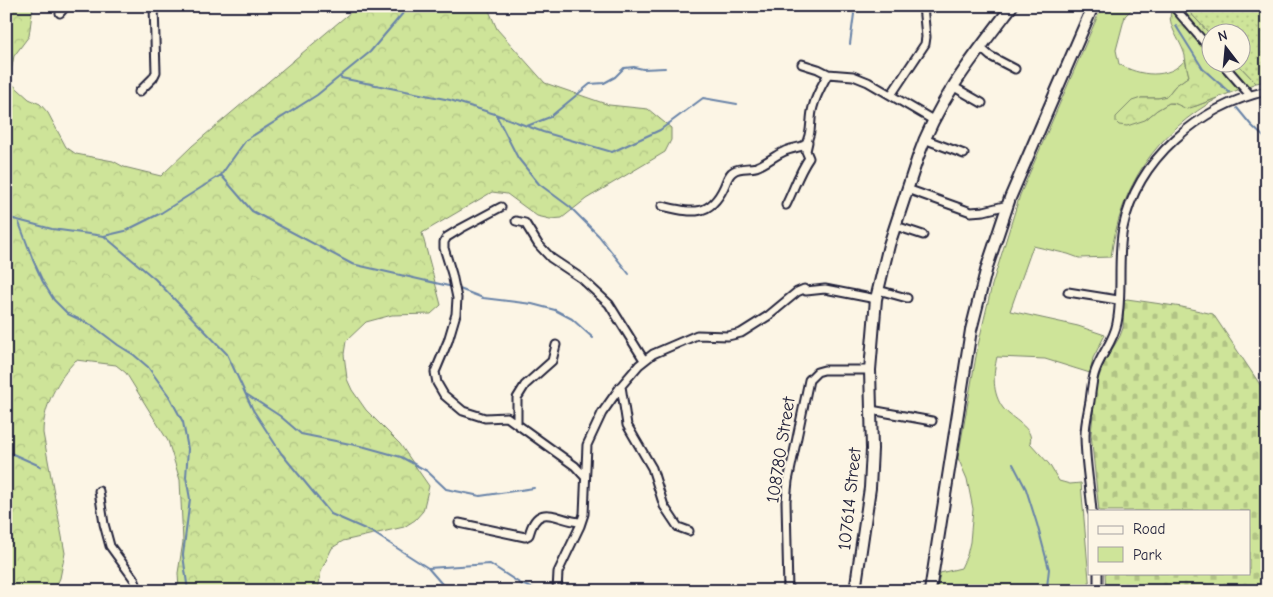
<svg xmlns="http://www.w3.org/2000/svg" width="1273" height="597" viewBox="0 0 1273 597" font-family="'Comic Neue',sans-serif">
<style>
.green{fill:#cee499;stroke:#78836a}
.forest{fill:url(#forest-crowns);stroke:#78836a}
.cemetery{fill:url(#cemetery-stones);stroke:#78836a}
.park{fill:url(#park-dots);stroke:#78836a}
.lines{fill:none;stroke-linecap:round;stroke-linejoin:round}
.stream{stroke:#6883a8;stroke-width:2}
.street-casing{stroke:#22223b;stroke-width:11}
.secondary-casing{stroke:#22223b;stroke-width:14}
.street{stroke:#fcf5e5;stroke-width:7}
.secondary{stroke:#fcf5e5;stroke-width:10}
.labels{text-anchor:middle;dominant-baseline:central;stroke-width:4;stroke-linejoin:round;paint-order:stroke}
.street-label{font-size:18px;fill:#22223b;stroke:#fcf5e5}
</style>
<defs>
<pattern id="forest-crowns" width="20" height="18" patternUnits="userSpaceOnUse" patternTransform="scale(1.25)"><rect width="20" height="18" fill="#cee499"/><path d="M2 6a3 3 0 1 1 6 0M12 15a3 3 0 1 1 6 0" fill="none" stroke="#b1c385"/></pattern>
<pattern id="cemetery-stones" width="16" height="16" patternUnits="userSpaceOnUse" patternTransform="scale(1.25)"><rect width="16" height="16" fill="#cee499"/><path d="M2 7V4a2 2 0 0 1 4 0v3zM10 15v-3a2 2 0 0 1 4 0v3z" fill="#b1c385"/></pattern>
<pattern id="park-dots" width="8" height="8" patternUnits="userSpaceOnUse" patternTransform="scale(1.25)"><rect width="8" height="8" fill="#cee499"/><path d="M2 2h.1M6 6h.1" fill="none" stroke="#b1c385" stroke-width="1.8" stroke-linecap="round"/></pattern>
</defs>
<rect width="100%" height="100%" fill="#fcf5e5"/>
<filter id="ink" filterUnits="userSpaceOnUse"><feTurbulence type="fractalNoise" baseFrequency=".02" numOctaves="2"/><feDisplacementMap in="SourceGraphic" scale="10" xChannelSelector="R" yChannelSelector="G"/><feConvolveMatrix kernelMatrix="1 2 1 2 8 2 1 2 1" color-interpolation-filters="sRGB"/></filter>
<g filter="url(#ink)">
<path class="green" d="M1102,6H1135L1125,16L1116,50L1119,64C1139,76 1169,80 1185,60L1189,76L1175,86L1167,96L1158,98H1141L1145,120L1157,110L1169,103L1196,106L1220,97C1156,132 1120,186 1111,257L1079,258L1068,254L1033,246L1010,311L1078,326L1105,335L1093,358L1090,373L1045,359L997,357C993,374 992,393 1003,408C1011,419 1035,428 1030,443L1049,464L1059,481L1070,484L1081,483L1090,591H937L940,573L961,568L967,555L970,542L973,509L967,479L958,458L978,345L992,285L1020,195Z"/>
<path class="forest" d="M6,6H33L29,36L14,56L9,81L29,99L40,104L48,113L66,147L76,154L113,161L124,167L161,176L192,146L358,6H487L497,29L545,83L609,105L648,109L671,128V140L665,152L586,199L562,218L550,219L537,216L507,194L492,192L422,233L441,305L431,314L392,315L366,322L346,341L344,354L347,379L352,390L366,410L400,444L429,486L423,511L415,520L404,527L343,541L332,548L321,571L318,591H179L178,573L183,542L180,480L168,441L126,373L116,365L76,360C58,379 43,406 43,433L65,553L60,578L54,591H6Z
M1174,6H1184L1210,34V62L1237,63L1256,83L1196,106L1187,109L1174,103H1169L1157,110L1145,120L1127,126L1119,125L1116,122V117L1132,101L1141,98H1158L1167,96L1175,86L1189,76C1187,69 1186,63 1185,56C1182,41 1162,21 1174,6Z"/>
<path class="cemetery" d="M1127,299L1182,307L1213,314L1265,392H1267V496L1262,506L1267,516V585L1265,591H1106L1105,573H1249V511H1099L1091,434L1096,385L1104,363L1120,336L1123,328L1124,300Z"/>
<path class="park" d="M1184,6H1267V81L1256,83L1237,63L1240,62V32H1210V34Z"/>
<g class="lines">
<path class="stream" d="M1176,26L1203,69L1229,92
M850,44L854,14L851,6
M341,78L450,100L495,114L543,132L612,152L660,130L703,98L737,104
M1237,108L1251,125L1267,140
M496,115L518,158L539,184L570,207L599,236L629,274
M527,126L550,117L590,84L604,83L615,77L624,68L634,67L643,69L665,68
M221,175L252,211L352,264L453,287
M6,217L52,229L104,236L125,231L161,213L221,175L246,140L317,95L370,52L409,6
M18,220L33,260L43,282L54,300L68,314L93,326L118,345L134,355L148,367L169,396L183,422L188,449L186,477L190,499L183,555L188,591
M104,236L155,279L227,354L253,410L281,453L331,514L372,532L428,568L448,591
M457,288L483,298L532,304L555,310L572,319L593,338
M246,394L280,416L301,434L365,447L401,457L427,471L446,489L480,496L534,488
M6,451L40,466
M1013,464L1026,489L1037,524L1049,569L1047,587L1049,591
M428,568L490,564L521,584L540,591"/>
<defs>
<path id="street" d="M1173,6L1210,49
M60,13L66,6
M981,48L990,56L1015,69
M1221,62L1250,95
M802,64L818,69L828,74L853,76L868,82L933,120
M954,87L982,103
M139,92L153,78L156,72L154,6
M891,95L925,44L926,37L923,6
M924,139L964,154
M907,189L971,212L984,211L1008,205
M786,205C794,189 799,172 809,158L806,151L808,142
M662,206C690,212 709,219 724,187C727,181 728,174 734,171C740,167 749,169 756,167C767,163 774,156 783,152C790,148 798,148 805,145C813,133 809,120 813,107C816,95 822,85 828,74
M501,207L460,229L447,237L444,242V248L452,274L457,298L456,314L448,341L435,372L437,383L444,395L463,411L485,418L507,417L575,466L585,477
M516,221L525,223L538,244L551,258L581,278L609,304L644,360
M896,226L923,235
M878,290L907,298
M1068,292L1118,300
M621,386L627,425L652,468L664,506L678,527L689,531
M871,410L932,421
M517,424V398L525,385L552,361L556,345
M99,491L104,524L110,546L134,579L139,591
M1092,511C1090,486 1085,460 1085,435C1085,423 1088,413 1090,401C1091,393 1092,383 1094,375C1099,356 1114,342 1117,323C1123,293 1117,260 1123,228C1137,159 1200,106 1267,91
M459,523L525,537L529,535C538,499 559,522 581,522
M557,591L558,572L580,526L584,514L587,445L602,413L621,386L639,365L653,354L697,335L728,336L741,333L768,316L797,292L804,289L806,291L825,289L876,299
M788,591L786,501L788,481L809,380L817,372L824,370H870
M1098,591V573"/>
<path id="secondary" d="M855,591L870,488L872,449L870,370L876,299L889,245L918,157C937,101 976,53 1012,6
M930,591L971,330L987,267L1010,198L1093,6"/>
</defs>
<use href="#street" class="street-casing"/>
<use href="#secondary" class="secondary-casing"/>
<use href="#street" class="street"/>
<use href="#secondary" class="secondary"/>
</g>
</g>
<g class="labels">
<g class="street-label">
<text transform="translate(781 450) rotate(-81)">108780 Street</text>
<text transform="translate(850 499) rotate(-84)">107614 Street</text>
</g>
</g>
<rect width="1273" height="597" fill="none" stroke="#fcf5e5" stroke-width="25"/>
<rect x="12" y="12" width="1248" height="572" fill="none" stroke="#22223b" stroke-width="2" filter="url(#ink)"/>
<rect x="1088" y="510" width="162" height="65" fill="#fcf5e5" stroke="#a5a1a1"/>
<rect x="1098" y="526" width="25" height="8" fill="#fcf5e5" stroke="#a5a1a1"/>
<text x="1133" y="534" font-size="15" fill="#22223b">Road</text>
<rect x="1098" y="547" width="25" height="15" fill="#cee499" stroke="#a5a1a1"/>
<text x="1133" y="560" font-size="15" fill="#22223b">Park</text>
<g transform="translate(1226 48) rotate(344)"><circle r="24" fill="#fcf5e5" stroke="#a5a1a1"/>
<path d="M0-4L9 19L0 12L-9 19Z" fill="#22223b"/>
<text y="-8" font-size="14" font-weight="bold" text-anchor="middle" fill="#22223b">N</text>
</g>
</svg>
